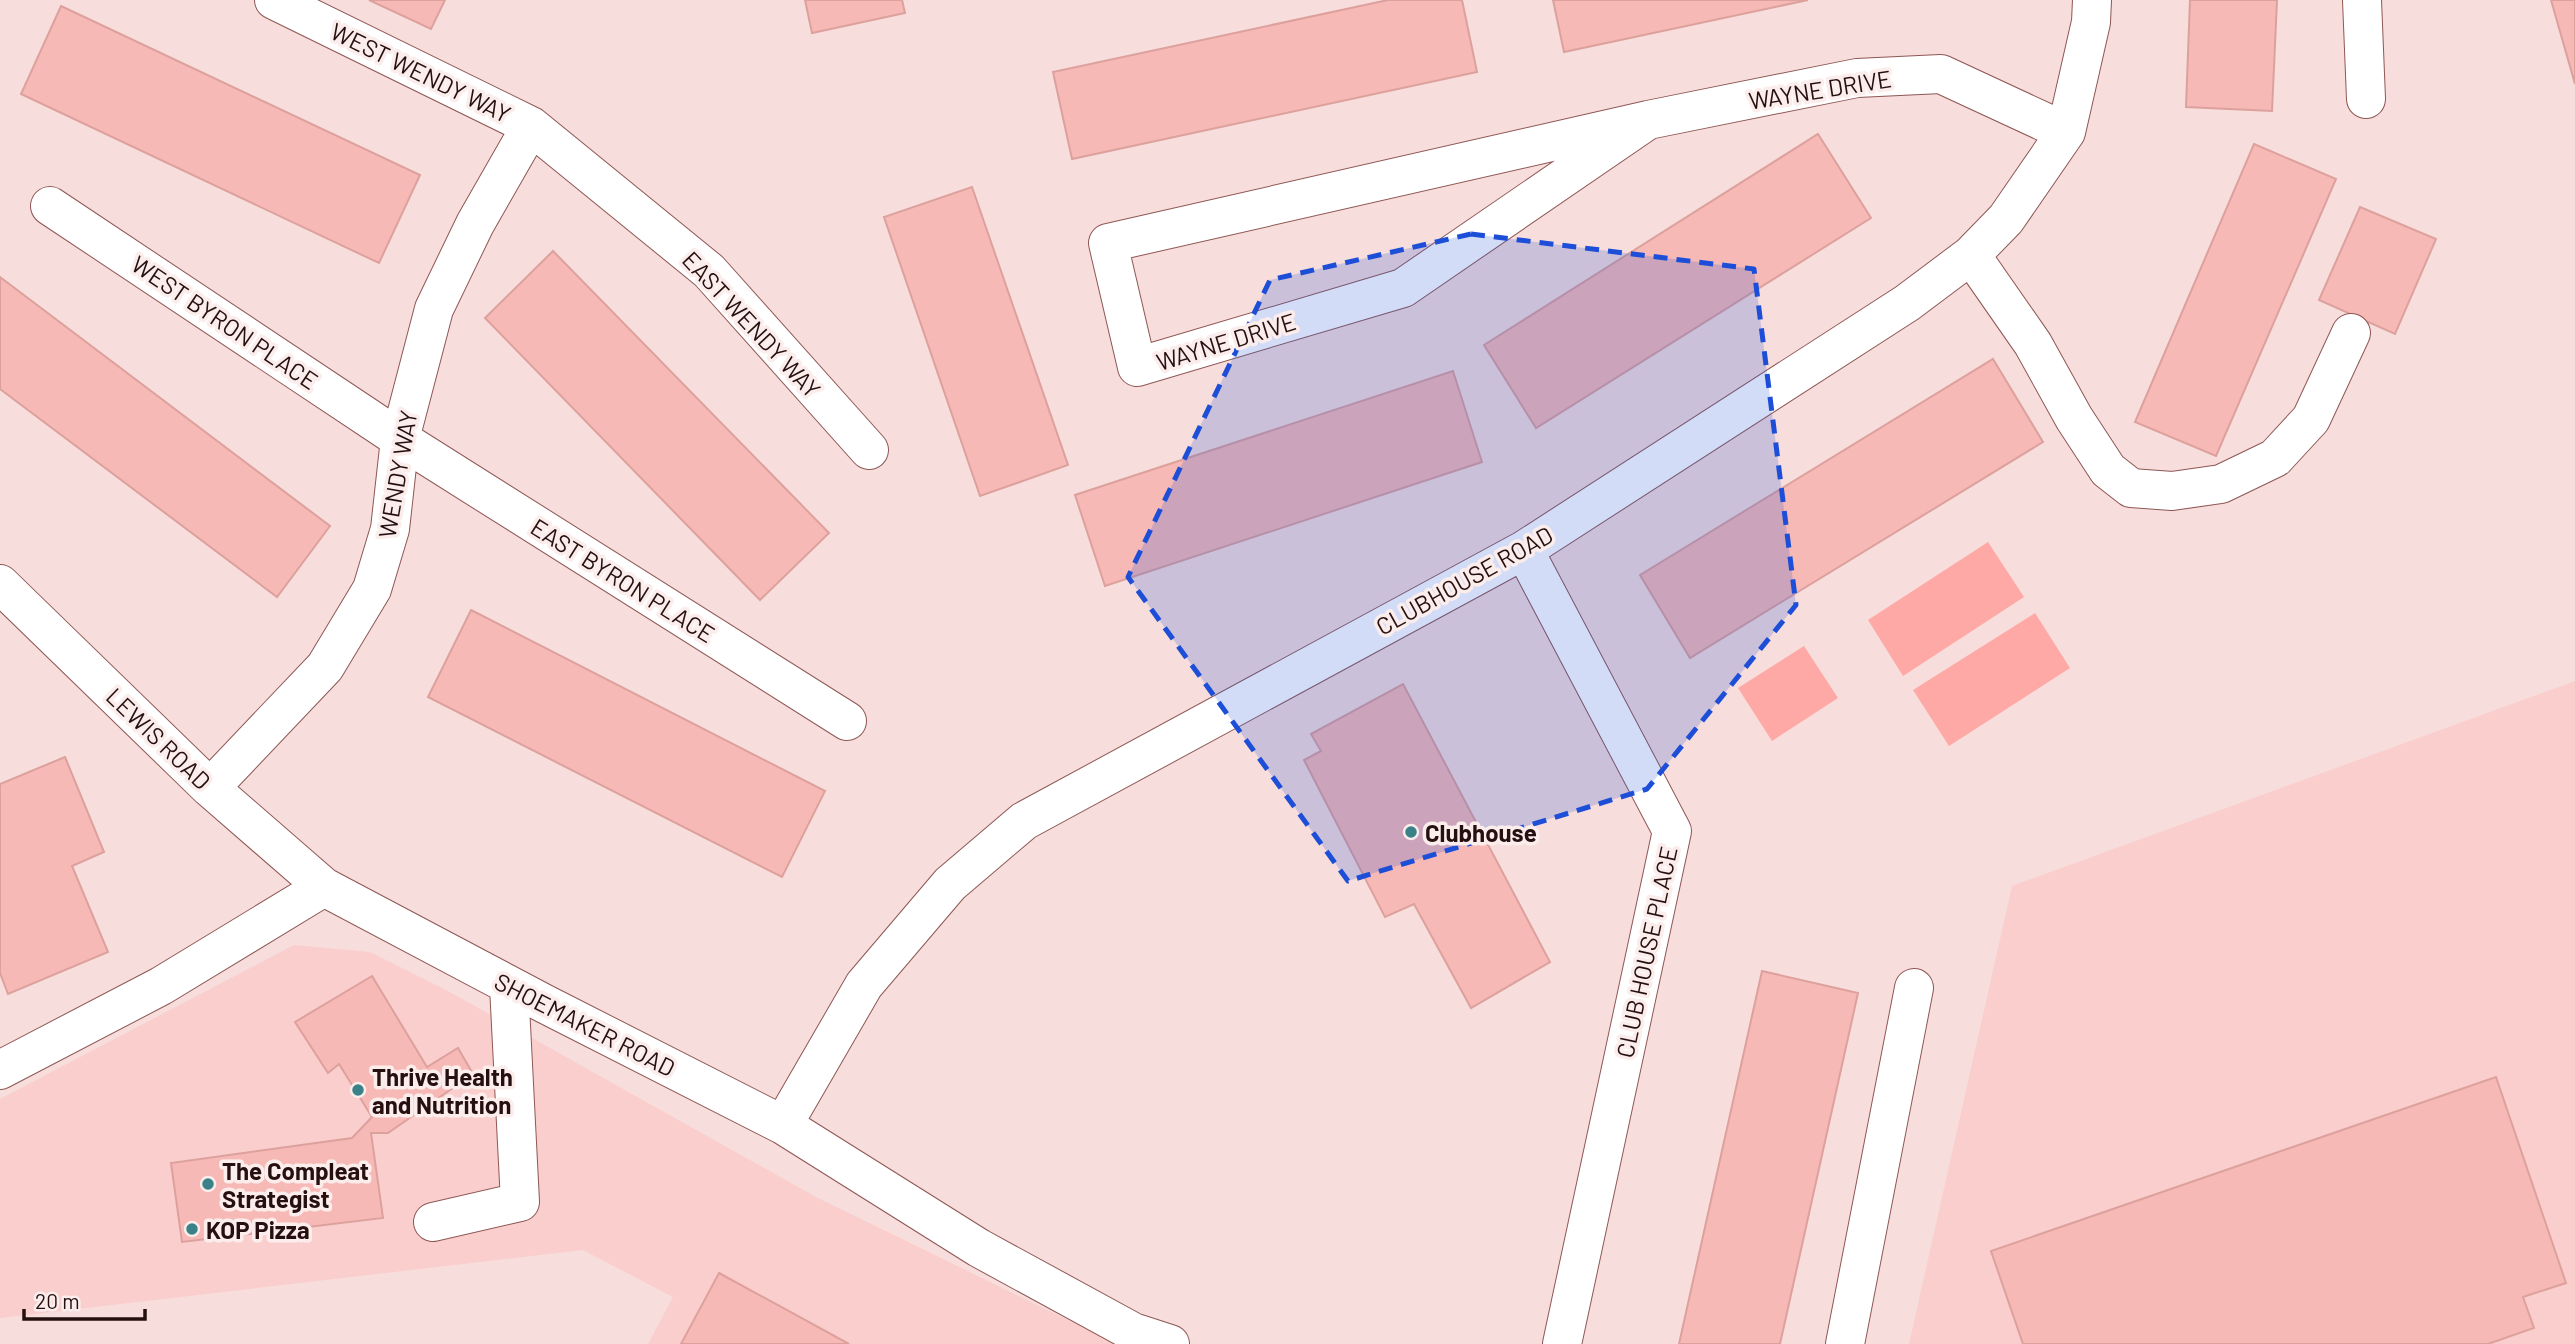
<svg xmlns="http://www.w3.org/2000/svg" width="2575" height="1344" viewBox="0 0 2575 1344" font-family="Barlow,sans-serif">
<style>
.built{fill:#facecc}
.park{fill:#fea9a5}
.building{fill:#f7b9b5;stroke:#dda19d;stroke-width:2}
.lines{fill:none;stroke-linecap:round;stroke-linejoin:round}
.minor-casing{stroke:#8e5755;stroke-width:40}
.minor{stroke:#fff;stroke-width:38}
.marked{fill:#1d4ed8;fill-opacity:0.2;stroke:#1d4ed8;stroke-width:5;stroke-dasharray:14 9;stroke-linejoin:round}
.poi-dot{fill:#3a8287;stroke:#fbedec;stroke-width:2.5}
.labels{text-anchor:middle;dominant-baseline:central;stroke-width:7;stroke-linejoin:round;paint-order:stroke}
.street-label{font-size:24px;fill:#26100f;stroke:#fbedec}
.poi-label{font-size:24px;font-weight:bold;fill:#26100f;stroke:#fbedec;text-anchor:start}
</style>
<rect width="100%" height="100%" fill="#f7dddb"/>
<path class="built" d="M2575,681V1344H1909L2012,886Z
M294,945L370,952L448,991L816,1197L1117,1344H648L673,1297L583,1250L0,1318V1099Z"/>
<path class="park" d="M1988,542L2024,597L1903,676L1868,620Z
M2035,613L2070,668L1949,746L1913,690Z
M1804,646L1838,698L1772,741L1738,688Z"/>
<path class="building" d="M369,0H445L431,29Z
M805,0H902L905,13L812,33Z
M1388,0H1462L1477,72L1072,159L1053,72Z
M1553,0H1808L1564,52Z
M2190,0H2277L2272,111L2186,107Z
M2551,0H2575V84Z
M61,6L420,175L379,263L21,94Z
M1818,134L1871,218L1536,428L1484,345Z
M2254,144L2336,179L2216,456L2135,422Z
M972,187L1068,465L980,496L884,217Z
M2360,207L2436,239L2395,334L2319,300Z
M553,251L829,533L760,600L485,318Z
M0,277L330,526L277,597L0,389Z
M1993,359L2043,442L1690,658L1640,575Z
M1453,371L1482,462L1105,586L1075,495Z
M471,610L825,791L782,877L428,697Z
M1403,684L1550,962L1471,1008L1414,904L1385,917L1304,760L1321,751L1311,734Z
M65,757L104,852L72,866L108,952L8,994L0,973V784Z
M1762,971L1858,993L1780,1344H1679Z
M372,976L427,1067L458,1048L473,1074L388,1133H371L383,1218L182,1242L171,1163L352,1138L372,1117L339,1064L328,1073L295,1022Z
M2496,1077L2566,1283L2523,1297L2534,1328L2488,1344H2023L1991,1251Z
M719,1273L849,1344H681Z"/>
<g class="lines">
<defs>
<path id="minor" d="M274,0L531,126L709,271L869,450
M2362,0L2366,99
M1648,120L1403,288L1137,367L1108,243L1648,120L1857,78L1941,74L2066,132
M50,206L400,439L847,721
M1971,255L2033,344L2074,418L2108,470L2131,488L2172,491L2221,484L2275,458L2311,419L2351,333
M1524,550L1672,831L1562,1344
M0,584L210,788L324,887
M210,788L325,667L372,589L390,529L400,439L434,309L475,224L531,126
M0,1070L161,986L324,887L545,1004L783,1125L979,1248L1133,1332L1170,1344
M783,1125L864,985L950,884L1024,821L1524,550L1907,303L1971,255L2006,219L2066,132L2091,22L2092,0
M433,1222L520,1202L509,986
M1845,1344L1914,988"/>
</defs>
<use href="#minor" class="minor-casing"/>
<use href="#minor" class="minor"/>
</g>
<path class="marked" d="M1471,234L1754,269L1796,605L1647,789L1348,881L1128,577L1270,280Z"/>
<g class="poi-dot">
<circle cx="1411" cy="832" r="7"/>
<circle cx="358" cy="1090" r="7"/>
<circle cx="208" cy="1184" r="7"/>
<circle cx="192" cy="1229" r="7"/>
</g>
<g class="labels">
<g class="street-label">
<text transform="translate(421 72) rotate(26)">WEST WENDY WAY</text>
<text transform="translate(1820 89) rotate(-9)">WAYNE DRIVE</text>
<text transform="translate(225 322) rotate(34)">WEST BYRON PLACE</text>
<text transform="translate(752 324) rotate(47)">EAST WENDY WAY</text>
<text transform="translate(1226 341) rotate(-17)">WAYNE DRIVE</text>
<text transform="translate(397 474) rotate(-80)">WENDY WAY</text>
<text transform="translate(623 580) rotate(32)">EAST BYRON PLACE</text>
<text transform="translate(1464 580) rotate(-29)">CLUBHOUSE ROAD</text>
<text transform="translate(159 738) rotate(44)">LEWIS ROAD</text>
<text transform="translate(1646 952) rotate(-78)">CLUB HOUSE PLACE</text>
<text transform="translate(585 1024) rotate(27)">SHOEMAKER ROAD</text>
</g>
<g class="poi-label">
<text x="1425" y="832">Clubhouse</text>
<text x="372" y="1076">Thrive Health<tspan x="372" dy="28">and Nutrition</tspan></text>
<text x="222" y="1170">The Compleat<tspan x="222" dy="28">Strategist</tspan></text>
<text x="206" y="1229">KOP Pizza</text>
</g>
</g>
<path d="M24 1309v10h121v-10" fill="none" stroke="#26100f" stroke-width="3.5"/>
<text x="35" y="1309" font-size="21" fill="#26100f" stroke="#fbedec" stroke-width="5" paint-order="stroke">20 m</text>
</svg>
